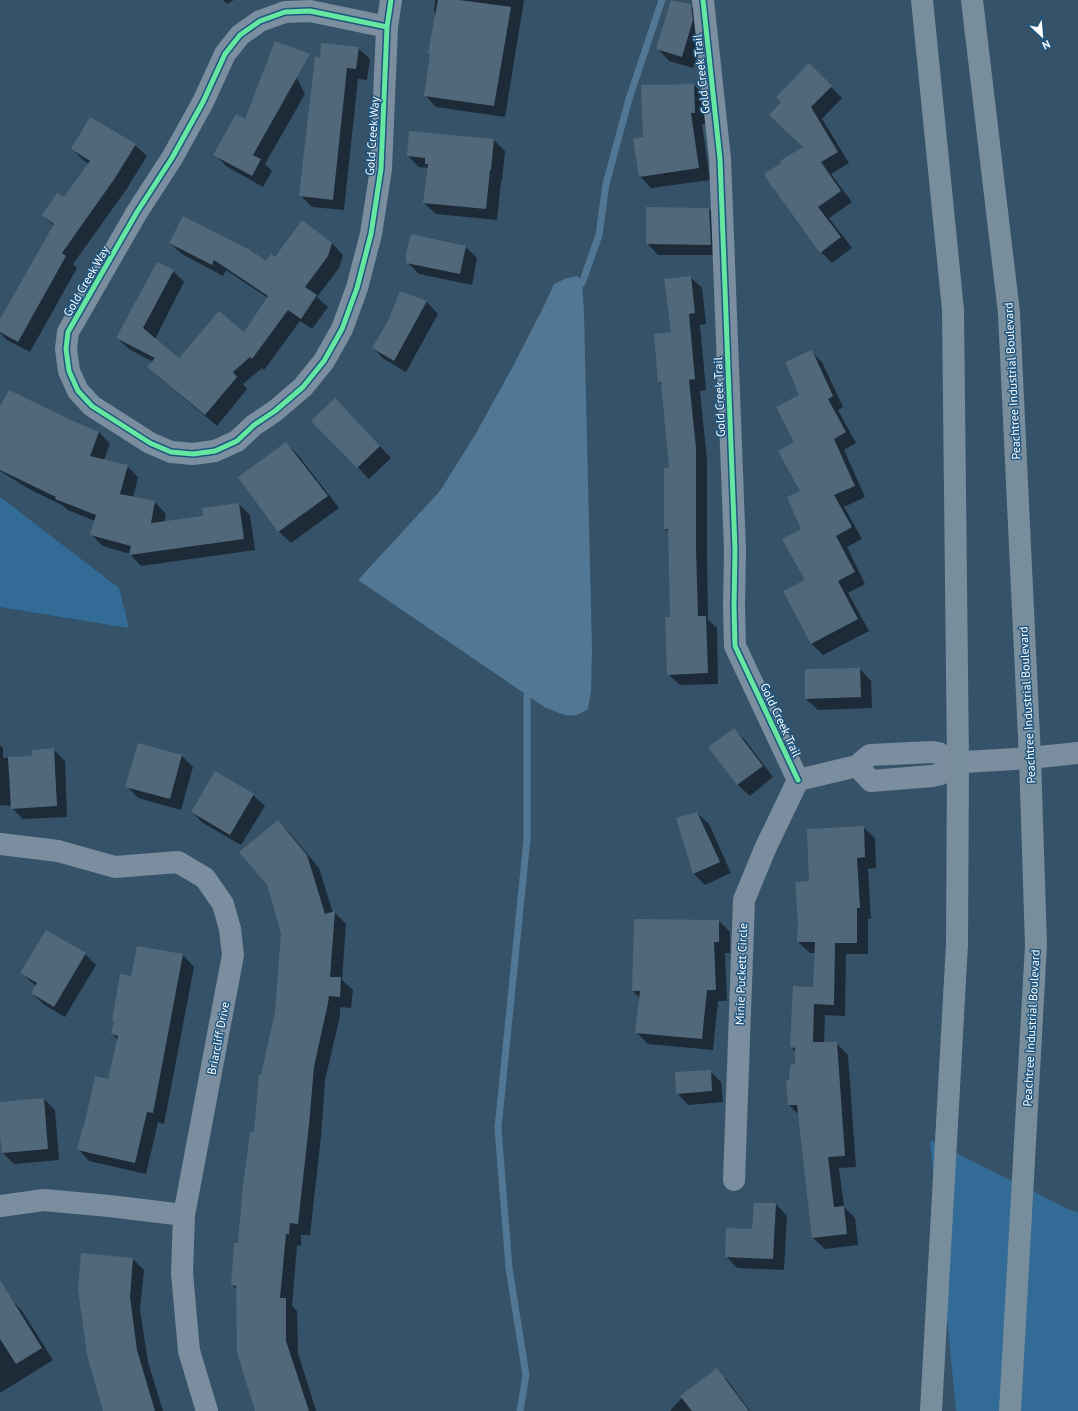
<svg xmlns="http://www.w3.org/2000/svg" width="1078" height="1411" viewBox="0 0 1078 1411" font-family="'PT Sans',sans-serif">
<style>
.green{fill:#326b96}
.water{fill:#517795}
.shadow{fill:#0007}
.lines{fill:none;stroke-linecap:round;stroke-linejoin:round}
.stream{stroke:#517795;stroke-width:7}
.building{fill:#50687a}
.street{stroke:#7a8e9f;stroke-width:22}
.primary{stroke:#798e9d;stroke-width:22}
.cycleway-casing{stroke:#1f557e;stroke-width:8}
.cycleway{stroke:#66e7a1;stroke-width:5}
.labels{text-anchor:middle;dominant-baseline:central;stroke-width:3;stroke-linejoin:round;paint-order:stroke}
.street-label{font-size:12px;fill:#fff;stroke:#1f557e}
</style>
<rect width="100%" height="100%" fill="#355268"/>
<path class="green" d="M0,497L119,588L129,628L0,607Z
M930,1140L1070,1210L1078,1212V1411H956Z"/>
<path class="water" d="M578,276L582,283L584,313L592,650L591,691L588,709C571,721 564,714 546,708L358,580L440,491L475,435L511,370L544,306L554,284L567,278Z"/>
<path class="shadow" d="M223,0H234L227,4Z
M435,0H524L505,117L436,107L425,95L436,14L434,12Z
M672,0L690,5L702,17L704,32L693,68L669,61L658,49Z
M358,48L370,59L367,80L358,79L344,210L312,207L301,196L320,59Z
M285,54L305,94L265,164L272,171L263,187L226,166L215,154L246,120Z
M809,65L842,98L822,119L849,163L831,174L852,202L829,218L852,248L832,263L821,252L804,148L783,102Z
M694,85L705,96L706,124H702L710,180L651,188L640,176L644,138L642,86Z
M494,140L505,151L502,181H501L497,220L436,214L424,203L428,168L419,167L408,156Z
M135,145L147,156L126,190L73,264L77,268L30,352L7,340L0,333V321L54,226L43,215L64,199L89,164L83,160L72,149Z
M709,209L720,220L722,255H658L647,243Z
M170,243L266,262L276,258L332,243L343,255L339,268L317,297L328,307L312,329L300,321L264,370L262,368L243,384L247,389L217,426L160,378L149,367L153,362L129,349L117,338L173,271L184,282L155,339L179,359L244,334L268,298L226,270L223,276L182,254Z
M466,247L477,258L472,285L419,274L407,262Z
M690,277L702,288L706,324L700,325L706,390L700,391L707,460V560L708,620L717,628L718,684L680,685L668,674L671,618L669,532L665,529L670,468L662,385L659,382L672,333Z
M401,292L427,302L438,314L406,372L384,359L373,348L389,321Z
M811,351L822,362L843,407L838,410L856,443L844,450L865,497L844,507L862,539L847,547L865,584L848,593L869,631L823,655L812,644L785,592L806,581L802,530L801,492L795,443L801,395Z
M0,408L70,421L99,432L110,444L104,460L127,466L138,477L133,498L155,502L166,514L164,523L204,517L239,504L250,515L255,550L141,566L130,554L103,546L92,535L95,521L68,510L62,505L29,489L0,471Z
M346,411L391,458L369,479L313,421Z
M286,443L298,455L339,508L291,543L279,532L239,477Z
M860,669L871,681L872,708L818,710L806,699Z
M733,729L745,740L773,777L750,796L738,785L710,748Z
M0,745L3,748V758L33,757L53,749L65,761L67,817L23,819L12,808V806L0,805Z
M182,756L193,767L181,810L138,798L127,786Z
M253,795L265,806L241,845L203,823L192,812Z
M697,813L709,824L731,873L705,885L694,874L677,819Z
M278,821L290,833L319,868L333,913L334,912L346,924L342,980L353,990L351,1008L340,1007V1016L325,1080L321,1137L310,1235H301V1246L297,1245L292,1306L297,1311L298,1353L316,1411H259L237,1290L232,1285L255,1133L262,1076L276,1012L282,933Z
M863,827L875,838L876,868L868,869L871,919H868V954H846L845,1016L825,1015L824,1043H836L848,1055L856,1167L839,1168L844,1207L855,1218L858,1245L825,1249L813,1238L799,1115L789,1105L790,1081L796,1065V1052L791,1047L814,988L815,953H810L798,942L810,882Z
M719,921L730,932V953H725L727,1001H718L713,1050L648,1044L636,1032L640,998L633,991Z
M138,947L183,955L194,967L164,1124L158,1122L146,1174L89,1161L78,1149L108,1080L118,1040L112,1034L115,1022L113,1021L132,977Z
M85,954L96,965L65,1017L43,1004L32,993L36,986L21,973Z
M710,1071L721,1082L723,1102L688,1105L677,1093Z
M44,1099L55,1110L59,1160L14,1164L3,1153L0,1124V1103Z
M776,1204L787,1216L784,1270L737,1268L726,1256L753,1230Z
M133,1259L144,1270L140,1309L148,1362L163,1411H104Z
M11,1299L22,1311L53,1360L0,1393V1306Z
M716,1370L728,1381L750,1411H670L687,1392Z"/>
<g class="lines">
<path class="stream" d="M582,283L599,235L606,184L629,99L662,0
M520,1411L526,1375L509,1268L498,1128L527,839V695"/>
</g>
<path class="building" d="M438,0H459L511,7L494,106L424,96L430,54L428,53Z
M671,0L691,4L693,20L682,57L656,49Z
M275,41L310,54L253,155L261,159L252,176L213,155L236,114L245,119Z
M321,43L359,47L356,69L347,68L333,200L299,196L315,56L320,58Z
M809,63L832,86L811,107L838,152L821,162L841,191L818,207L841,237L820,253L775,190H774L764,174L781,163L780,161L803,147L769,115L781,102L776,97Z
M694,84L695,113H691L699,168L639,177L633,139L643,137L641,85Z
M90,117L136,144L115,178L62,253L66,256L18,342L0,332V319L54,224L42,215L57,193L64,197L90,161L71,149Z
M409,131L494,139L491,170H490L486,209L423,203L428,164H425V158L407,156Z
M646,207L709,208L711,245L646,244Z
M183,216L250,250L266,261L271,254L275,257L302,220L332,243L328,256L305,287L317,295L301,319L288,310L252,359L250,357L233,372L237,377L205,415L147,367L155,358L116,338L157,262L174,270L143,328L179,358L219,311L244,332L268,296L214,260L212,265L169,243Z
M411,234L466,246L460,274L406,263V254Z
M691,276L695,313L689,314L695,379L689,380L696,448V548L698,616H706L708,673L667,675L665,617H670L668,529H664V468L669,467L661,382H658L654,334L671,332L664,279Z
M400,291L427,301L394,361L372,348L388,321Z
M812,350L833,396L828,399L846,432L834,439L855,486L834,495L852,527L836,536L855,572L838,581L858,619L811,644L783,591L805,580L782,539L801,529L787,497L800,491L778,451L794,442L776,407L799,395L785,362Z
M9,390L71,420L99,432L90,456L128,465L120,494L155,501L151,523L203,516L202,508L239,503L244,539L129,555L131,546L90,535L96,515L55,499L56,497L0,470V406Z
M335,398L380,446L357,468L311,421Z
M286,442L328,496L278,532L238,477Z
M860,668L861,697L805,699V669Z
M734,728L763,766L737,785L708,747Z
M138,743L182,755L170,799L125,787Z
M54,748L57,806L11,809L8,757L32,756V750Z
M215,771L254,794L230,835L191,812Z
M697,812L720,862L693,874L676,818Z
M278,820L307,855L325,914L335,911L330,977H341L340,997L329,996L328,1003L314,1067L309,1125L298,1224L290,1223L289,1234H286L280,1298H286V1341L309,1411H255L237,1352L236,1286L231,1285L234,1243H238L243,1185L250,1132H254L259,1075H261L275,1012L281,933L267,885L239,852Z
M864,826L865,857L857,858L860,908H857V943H835L834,1005L814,1004L813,1042H837L845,1156L828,1157L834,1207L844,1206L847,1234L812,1238L797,1105H788L786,1081L789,1080L790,1065L795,1064V1048L790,1047L793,986L813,987L815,942H797L798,922L795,882L809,881L807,829Z
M634,919L719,920V942H714L716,990H707L702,1039L635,1033L640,991H632Z
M46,930L86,953L54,1007L31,993L37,983L20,973Z
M137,946L183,954L153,1113L147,1112L135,1163L77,1150L83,1126H84L95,1076L108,1079L118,1036L111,1034L114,1021H112L120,974L131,976Z
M711,1070L712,1091L676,1094L675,1072Z
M44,1098L48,1149L2,1153L0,1135V1102Z
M754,1203H776L773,1259L725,1257L726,1228L752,1229Z
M81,1253L133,1258L130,1297L137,1350L155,1411H103L87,1355L78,1289Z
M0,1280L42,1348L16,1364L0,1339Z
M717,1368L749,1411H692L680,1396Z"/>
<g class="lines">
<path class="street" d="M703,0L720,159L735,550L734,607L735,646L798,780
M387,27L310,11L285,12L260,21L240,35L225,54L203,102L172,158L137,212L68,332L66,349L69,371L78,391L92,406L150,443L171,452L193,454L215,451L237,441L254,425L275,411L303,387L324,361L342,329L357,288L371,234L381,169L387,27L391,0
M857,766L871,781L932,776L941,774L949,763
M798,780L857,766L870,755L933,752L939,753L949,763L1030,758L1078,753
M0,844L58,851L115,867L178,862L205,878L223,904L230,929L233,955L184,1215L182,1273L189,1351L207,1411
M734,1180L744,900L765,849L798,780
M0,1206L44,1200L109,1206L184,1215"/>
<path class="primary" d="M922,0L953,310L958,763L957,944L931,1411
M972,0L1009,313L1030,758L1036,945L1010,1411"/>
<defs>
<path id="cycleway" d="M703,0L720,159L735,550L734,607L735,646L798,780
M387,27L310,11L285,12L260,21L240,35L225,54L203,102L172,158L137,212L68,332L66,349L69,371L78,391L92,406L150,443L171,452L193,454L215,451L237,441L254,425L275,411L303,387L324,361L342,329L357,288L371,234L381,169L387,27L391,0"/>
</defs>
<use href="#cycleway" class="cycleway-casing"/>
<use href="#cycleway" class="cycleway"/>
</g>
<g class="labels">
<g class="street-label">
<text transform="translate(701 74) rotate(-96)">Gold Creek Trail</text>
<text transform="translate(372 136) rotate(-86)">Gold Creek Way</text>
<text transform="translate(86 281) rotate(-60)">Gold Creek Way</text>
<text transform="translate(1012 381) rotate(-93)">Peachtree Industrial Boulevard</text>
<text transform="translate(719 397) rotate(-92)">Gold Creek Trail</text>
<text transform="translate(1027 705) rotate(-93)">Peachtree Industrial Boulevard</text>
<text transform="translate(781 720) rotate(65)">Gold Creek Trail</text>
<text transform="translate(741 974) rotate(-88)">Minie Puckett Circle</text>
<text transform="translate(1031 1028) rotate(-87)">Peachtree Industrial Boulevard</text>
<text transform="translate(218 1038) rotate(-79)">Briarcliff Drive</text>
</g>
</g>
<g transform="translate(1042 36) rotate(154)" stroke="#1f557e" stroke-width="3" paint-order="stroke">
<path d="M0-3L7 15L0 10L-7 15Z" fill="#ffffff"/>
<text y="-6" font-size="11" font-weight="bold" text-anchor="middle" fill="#ffffff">N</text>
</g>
</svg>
